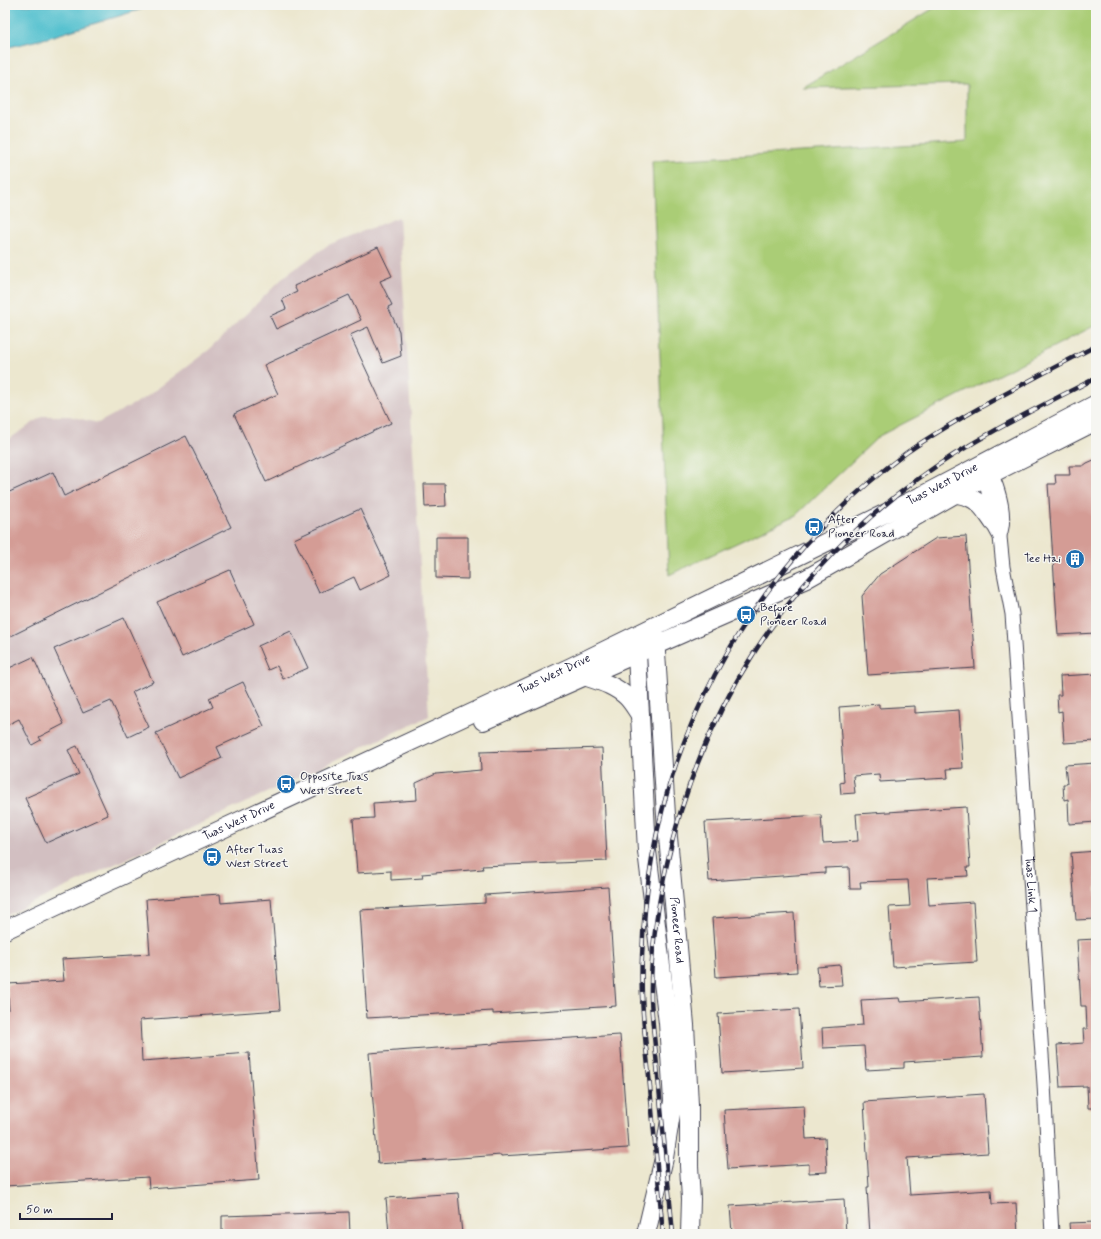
<svg xmlns="http://www.w3.org/2000/svg" width="1101" height="1239" viewBox="0 0 1101 1239" font-family="Mynerve,sans-serif">
<style>
.industrial{fill:#d2bfc1}
.green{fill:#aacd76;stroke:#667858}
.water{fill:#55c1cf;stroke:#3c7285}
.building{fill:#d49c95}
.lines{fill:none;stroke-linecap:round;stroke-linejoin:round}
.street-casing{stroke:#404051;stroke-width:15}
.secondary-casing{stroke:#404051;stroke-width:20}
.street{stroke:#fff;stroke-width:13}
.secondary{stroke:#fff;stroke-width:18}
.rail-casing{stroke:#22223b;stroke-width:4.5}
.rail{stroke:#f6f6f2;stroke-width:3;stroke-dasharray:9;stroke-linecap:butt}
.labels{text-anchor:middle;dominant-baseline:central;stroke-width:3;stroke-linejoin:round;paint-order:stroke}
.street-label{font-size:12px;fill:#22223b;stroke:#f6f6f2}
.poi-label{font-size:12px;fill:#22223b;stroke:#f6f6f2;text-anchor:start}
</style>
<rect width="100%" height="100%" fill="#f6f6f2"/>
<filter id="ink" filterUnits="userSpaceOnUse"><feTurbulence type="fractalNoise" baseFrequency=".025" numOctaves="2"/><feDisplacementMap in="SourceGraphic" scale="8" xChannelSelector="R" yChannelSelector="G"/><feConvolveMatrix kernelMatrix="1 2 1 2 8 2 1 2 1" color-interpolation-filters="sRGB"/></filter>
<filter id="wash" filterUnits="userSpaceOnUse"><feTurbulence type="fractalNoise" baseFrequency=".012" numOctaves="4" result="noise"/><feDisplacementMap in="SourceGraphic" scale="16" xChannelSelector="R" yChannelSelector="G"/><feGaussianBlur stdDeviation="0.9" result="paint"/><feColorMatrix in="noise" values="0 0 0 0 0 0 0 0 0 0 0 0 0 0 0 0 0 1.4 0 .05"/><feComposite in="paint" operator="in"/></filter>
<g filter="url(#wash)">
<rect width="100%" height="100%" fill="#ece7cf"/>
<path class="industrial" d="M399,217L429,716L5,916V442L43,416H69L98,423L145,398L210,349L284,277L328,245Z"/>
<path class="green" d="M939,5H1096V325L879,436L796,515L669,575L652,161L967,142V84L802,88Z"/>
<path class="water" d="M5,5H155L47,38L5,48Z"/>
<g id="blocks">
<path class="building" d="M378,247L392,276L380,281L392,305L388,307L399,331L401,356L383,363L368,327L350,335L391,423L266,482L234,414L278,394L264,365L361,320L349,295L276,329L270,316L286,309L282,299L297,292L294,286Z
M186,436L231,527L5,639V494L53,472L64,496Z
M1096,459V633L1058,635L1048,484H1056L1055,475H1070L1069,466H1083L1087,463Z
M424,484H445L446,506L425,507Z
M360,509L391,575L360,590L354,577L319,593L294,539Z
M966,536L975,668L868,675L862,596L880,574L936,538Z
M436,537H468V579L436,578Z
M230,570L254,624L182,657L157,602Z
M124,618L153,682L132,692L149,727L128,737L111,701L83,713L54,649Z
M291,631L308,668L283,679L277,666L268,670L258,646Z
M33,657L64,724L39,737L41,740L32,745L19,719L5,726V670Z
M1096,674V741L1064,743L1062,711L1058,712L1057,695H1061L1060,676Z
M243,682L264,726L217,747L222,758L178,778L156,733L213,707L209,698Z
M879,704V708L915,706V713L959,710L963,768L947,769L948,778L880,782L879,774L853,776L855,793L841,794L840,783L844,782L839,707Z
M77,746L108,815L46,843L25,798L79,774L68,750Z
M602,748L607,861L482,866L483,869L422,874L423,878L391,880V871L357,873L353,819L374,818L373,803L417,800L416,783L436,774L481,770L480,752Z
M1096,763V822L1069,824L1068,799L1064,800L1063,784H1067L1065,765Z
M966,807L970,867H967L968,876L927,878L929,905L973,902L977,962L893,967L889,907L910,906L908,880L860,882L861,889H850L849,867L825,868V873L709,881L705,822L821,815L823,843L858,841L856,814Z
M1096,851V919L1076,920L1071,853Z
M608,887L616,1006L493,1014V1011L367,1018L360,910L485,903V895Z
M220,894L221,903L271,899L280,1010L140,1020L142,1061L249,1053L259,1180L149,1188L148,1177L5,1186V1009H9L7,984L64,981L62,959L150,954L146,899Z
M794,913L797,972L716,977L712,918Z
M1096,939V1108H1088L1087,1086L1060,1087L1057,1045L1084,1043L1083,1029H1087L1086,1006H1081L1077,940Z
M840,965L842,985L819,986L817,967Z
M979,997L983,1057L904,1062V1068L866,1070L864,1046L823,1048L822,1028L863,1025L861,1000L899,998L900,1002Z
M799,1009L803,1068L722,1073L718,1014Z
M620,1035L628,1148L501,1156V1155L378,1164L369,1053L493,1044V1043Z
M984,1094L988,1153L907,1158L910,1195L991,1190L992,1204L1016,1203L1018,1234H870L867,1187H869L864,1102Z
M804,1106L806,1139L825,1138L827,1172L809,1173V1164L728,1169L724,1110Z
M458,1193L462,1234H389L386,1198Z
M844,1199L846,1234H732L730,1206Z
M349,1212L350,1234H222V1216Z
M1096,1222V1234H1070L1069,1223Z"/>
</g>
</g>
<g filter="url(#ink)">
<use href="#blocks" fill-opacity="0" stroke="#404051" stroke-width="1"/>
<g class="lines">
<defs>
<g id="street">
<path d="M988,466C997,485 1008,513 1000,535"/>
<path id="s1" d="M979,471L987,487L995,528L1000,537L1003,567L1012,614L1044,1084L1052,1234"/>
</g>
<g id="secondary">
<path d="M957,494C979,498 982,506 994,523"/>
<path id="s2" d="M655,636L666,815L685,1025L689,1105V1166L691,1199L690,1234"/>
<path d="M638,643L637,653L640,715L647,851L668,1023L673,1101L664,1158L646,1234"/>
<path d="M584,676C599,681 615,685 627,697C632,702 636,709 640,715"/>
<path d="M483,721L806,579L983,478L1096,421"/>
<path id="s3" d="M5,930L571,667L925,494L1096,404"/>
</g>
</defs>
<use href="#street" class="street-casing"/>
<use href="#secondary" class="secondary-casing"/>
<use href="#street" class="street"/>
<use href="#secondary" class="secondary"/>
<defs>
<path id="rail" d="M663,1234C658,1181 654,1129 649,1076C645,1037 640,997 642,957C644,892 655,826 676,764C719,640 801,531 906,453C933,434 961,418 990,402C1025,383 1060,364 1096,346
M673,1234C668,1182 663,1129 658,1077C656,1051 652,1024 651,998C650,955 657,910 666,868C700,710 787,575 918,479C973,439 1035,409 1096,378"/>
</defs>
<use href="#rail" class="rail-casing"/>
<use href="#rail" class="rail"/>
</g>
</g>
<defs>
<symbol id="bus-disc" viewBox="-11 -11 22 22"><circle r="9.5" fill="#1f6fb2" stroke="#f6f6f2"/><path d="M-5-6H5V4H4V6H2V4H-2V6H-4V4H-5ZM-3.5-4V0h7V-4ZM-3.5 1.2v1.5H-2V1.2ZM2 1.2v1.5H3.5V1.2Z" fill="#fff"/></symbol>
<symbol id="building-disc" viewBox="-11 -11 22 22"><circle r="9.5" fill="#1f6fb2" stroke="#f6f6f2"/><path d="M-4-6H4V6H1V3H-1V6H-4ZM-2.5-4.3h1.7v1.8h-1.7ZM.8-4.3h1.7v1.8H.8ZM-2.5-1h1.7V.8h-1.7ZM.8-1h1.7V.8H.8Z" fill="#fff"/></symbol>
</defs>
<g fill-rule="evenodd">
<use href="#bus-disc" x="803" y="516" width="22" height="22"/>
<use href="#building-disc" x="1064" y="548" width="22" height="22"/>
<use href="#bus-disc" x="735" y="604" width="22" height="22"/>
<use href="#bus-disc" x="275" y="773" width="22" height="22"/>
<use href="#bus-disc" x="201" y="846" width="22" height="22"/>
</g>
<g class="labels">
<g class="street-label">
<text stroke="none"><textPath href="#s3" startOffset="1038">Tuas West Drive</textPath></text>
<text stroke="none"><textPath href="#s3" startOffset="606">Tuas West Drive</textPath></text>
<text stroke="none"><textPath href="#s3" startOffset="258">Tuas West Drive</textPath></text>
<text stroke="none"><textPath href="#s1" startOffset="419">Tuas Link 1</textPath></text>
<text stroke="none"><textPath href="#s2" startOffset="295">Pioneer Road</textPath></text>
</g>
<g class="poi-label">
<text x="828" y="520">After<tspan x="828" dy="14">Pioneer Road</tspan></text>
<text x="1061" y="559" text-anchor="end">Tee Hai</text>
<text x="760" y="608">Before<tspan x="760" dy="14">Pioneer Road</tspan></text>
<text x="300" y="777">Opposite Tuas<tspan x="300" dy="14">West Street</tspan></text>
<text x="226" y="850">After Tuas<tspan x="226" dy="14">West Street</tspan></text>
</g>
</g>
<rect width="1101" height="1239" fill="none" stroke="#f6f6f2" stroke-width="20"/>
<path d="M20 1213v6h92v-6" fill="none" stroke="#22223b" stroke-width="2"/>
<text x="26" y="1213" font-size="12" fill="#22223b" stroke="#f6f6f2" stroke-width="3" paint-order="stroke">50 m</text>
</svg>
